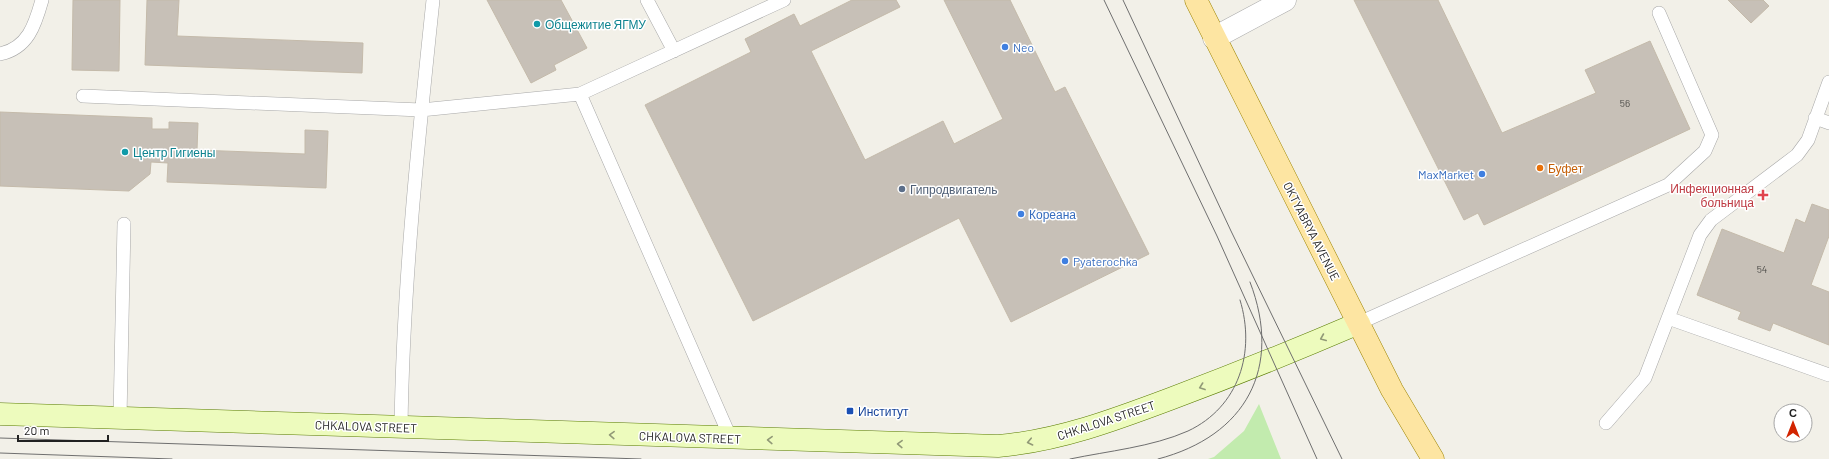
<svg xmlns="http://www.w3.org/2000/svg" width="1829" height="459" viewBox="0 0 1829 459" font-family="Barlow,sans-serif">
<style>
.grass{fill:#c2ebae}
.building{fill:#c7c0b7;stroke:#c4baaa}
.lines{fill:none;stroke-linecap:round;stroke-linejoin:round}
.service-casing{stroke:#a8a8a8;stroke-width:14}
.minor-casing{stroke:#a8a8a8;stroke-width:23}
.secondary-casing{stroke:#5b7d04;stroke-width:23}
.primary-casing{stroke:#9e8500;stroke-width:23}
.service{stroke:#fff;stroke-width:13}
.minor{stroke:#fff;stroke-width:22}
.secondary{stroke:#edfbbd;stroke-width:22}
.primary{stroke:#fde5a2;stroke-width:22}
.tram{stroke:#6f6f6f;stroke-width:1}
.oneway{stroke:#919977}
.culture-dot{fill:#0f9aa8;stroke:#fff;stroke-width:1.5}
.shop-dot{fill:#3f7fe0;stroke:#fff;stroke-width:1.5}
.food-dot{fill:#e8710a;stroke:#fff;stroke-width:1.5}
.service-dot{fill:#5c6f8a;stroke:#fff;stroke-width:1.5}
.health-dot{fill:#e0444e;stroke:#fff;stroke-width:1.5}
.transit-dot{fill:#1a4fb4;stroke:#fff;stroke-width:1.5}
.labels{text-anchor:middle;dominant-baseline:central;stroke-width:3;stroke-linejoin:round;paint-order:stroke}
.number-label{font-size:10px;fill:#4a4946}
.culture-label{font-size:12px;fill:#0d838f;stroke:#fff;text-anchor:start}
.shop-label{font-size:12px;fill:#366cbe;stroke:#fff;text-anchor:start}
.food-label{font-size:12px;fill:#c56008;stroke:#fff;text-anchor:start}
.health-label{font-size:12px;fill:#be3a42;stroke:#fff;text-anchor:end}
.service-label{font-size:12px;fill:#4e5e75;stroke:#fff;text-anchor:start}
.street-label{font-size:12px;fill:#212121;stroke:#fff}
.transit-label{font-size:12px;fill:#164399;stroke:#fff;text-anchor:start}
</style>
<rect width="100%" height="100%" fill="#f2f0e8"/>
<path class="grass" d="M1259,404L1281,459H1208L1214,457L1244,431Z"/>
<path class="building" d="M73,0H120L119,71L72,70Z
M147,0H179L177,36L363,43L362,73L145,65Z
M487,0H561L587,48L554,65L556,70L531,83Z
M852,0H896L900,7L811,51L865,160L943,121L954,144L1003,119L944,0H1010L1055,92L1065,87L1149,254L1011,322L959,218L753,321L645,105L751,52L745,39L794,14L800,26Z
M1354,0H1438L1502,133L1596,93L1585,70L1650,41L1690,129L1484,225L1478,213L1464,220Z
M1728,0H1763L1769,6L1751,23Z
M0,112L152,118V129H169V122L198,123L197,150L305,154V130L328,131L326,188L167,182L168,163L151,162L150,174L129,191L0,186Z
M1812,204L1829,210V236L1811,285L1829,292V345L1773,323L1770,331L1738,319L1741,312L1697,295L1722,229L1784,253L1796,219L1805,223Z"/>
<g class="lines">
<defs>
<path id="service" d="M647,0L674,51
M0,54C28,48 35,25 42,0
M580,94L731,439
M83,96L421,110L580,94L784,0
M1815,118L1829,123
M1668,318L1829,375
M1359,323L1668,185L1705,151L1712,135L1659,13
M120,418L124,224
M1606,423L1645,378L1700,235L1711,220L1797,155L1808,140L1829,82
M401,428C403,285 418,142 433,0"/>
<path id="minor" d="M1214,38L1285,0"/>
<path id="secondary" d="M0,414L998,446C1058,441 1114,420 1170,399C1234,375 1296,350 1359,323"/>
<path id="primary" d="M1196,0L1392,390L1433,459"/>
</defs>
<use href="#service" class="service-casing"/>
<use href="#minor" class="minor-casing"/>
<use href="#secondary" class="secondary-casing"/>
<use href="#primary" class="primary-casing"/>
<use href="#service" class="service"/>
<use href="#minor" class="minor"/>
<use href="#secondary" class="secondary"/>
<use href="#primary" class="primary"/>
<path class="tram" d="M1104,0L1217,236L1317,459
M1123,0L1231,231L1342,459
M0,438L641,459
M0,453L172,459
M1070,459C1108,451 1152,447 1188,431C1239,407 1256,352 1240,300
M1158,459C1246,436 1283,368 1250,282"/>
</g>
<defs><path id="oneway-chevron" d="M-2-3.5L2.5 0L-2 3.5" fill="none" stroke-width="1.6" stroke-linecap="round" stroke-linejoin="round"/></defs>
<g class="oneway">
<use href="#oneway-chevron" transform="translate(1323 338) rotate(157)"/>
<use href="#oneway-chevron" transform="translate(1202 387) rotate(160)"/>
<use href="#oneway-chevron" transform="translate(612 435) rotate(-178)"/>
<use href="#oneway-chevron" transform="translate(770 440) rotate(-178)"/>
<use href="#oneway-chevron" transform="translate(1030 442) rotate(168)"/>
<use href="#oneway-chevron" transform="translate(900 444) rotate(-178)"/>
</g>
<g class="culture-dot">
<circle cx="537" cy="24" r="4"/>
<circle cx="125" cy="152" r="4"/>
</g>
<g class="shop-dot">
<circle cx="1005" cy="47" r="4"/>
<circle cx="1482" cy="174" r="4"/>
<circle cx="1021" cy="214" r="4"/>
<circle cx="1065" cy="261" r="4"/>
</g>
<circle class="food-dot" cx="1540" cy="168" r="4"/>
<circle class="service-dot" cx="902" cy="189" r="4"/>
<path class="health-dot" d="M1761 189h4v4h4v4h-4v4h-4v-4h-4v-4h4z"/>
<rect class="transit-dot" x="846" y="407" width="8" height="8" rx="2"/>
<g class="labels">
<g class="number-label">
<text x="1625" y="103">56</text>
<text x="1762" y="269">54</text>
</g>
<g class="culture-label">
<text x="545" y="24">Общежитие ЯГМУ</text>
<text x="133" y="152">Центр Гигиены</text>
</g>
<g class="shop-label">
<text x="1013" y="47">Neo</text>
<text x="1474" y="174" text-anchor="end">MaxMarket</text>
<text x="1029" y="214">Кореана</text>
<text x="1073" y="261">Pyaterochka</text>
</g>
<g class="food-label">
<text x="1548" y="168">Буфет</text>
</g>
<g class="health-label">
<text x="1754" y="188">Инфекционная<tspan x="1754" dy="14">больница</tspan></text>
</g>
<g class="service-label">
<text x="910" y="189">Гипродвигатель</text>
</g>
<g class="street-label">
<text transform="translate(1312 231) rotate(63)">OKTYABRYA AVENUE</text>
<text transform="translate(1106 420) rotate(-18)">CHKALOVA STREET</text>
<text transform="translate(366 426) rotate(2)">CHKALOVA STREET</text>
<text transform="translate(690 437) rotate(2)">CHKALOVA STREET</text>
</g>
<g class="transit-label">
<text x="858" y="411">Институт</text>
</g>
</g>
<g transform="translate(1793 423)"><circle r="19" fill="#ffffff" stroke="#a6a6a6"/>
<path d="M0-3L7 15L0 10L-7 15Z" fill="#d22400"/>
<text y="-6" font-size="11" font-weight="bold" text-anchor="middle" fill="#212121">С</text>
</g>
<path d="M18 435v6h90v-6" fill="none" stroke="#212121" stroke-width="2"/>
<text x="24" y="435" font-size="12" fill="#212121" stroke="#ffffff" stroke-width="3" paint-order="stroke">20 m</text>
</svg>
